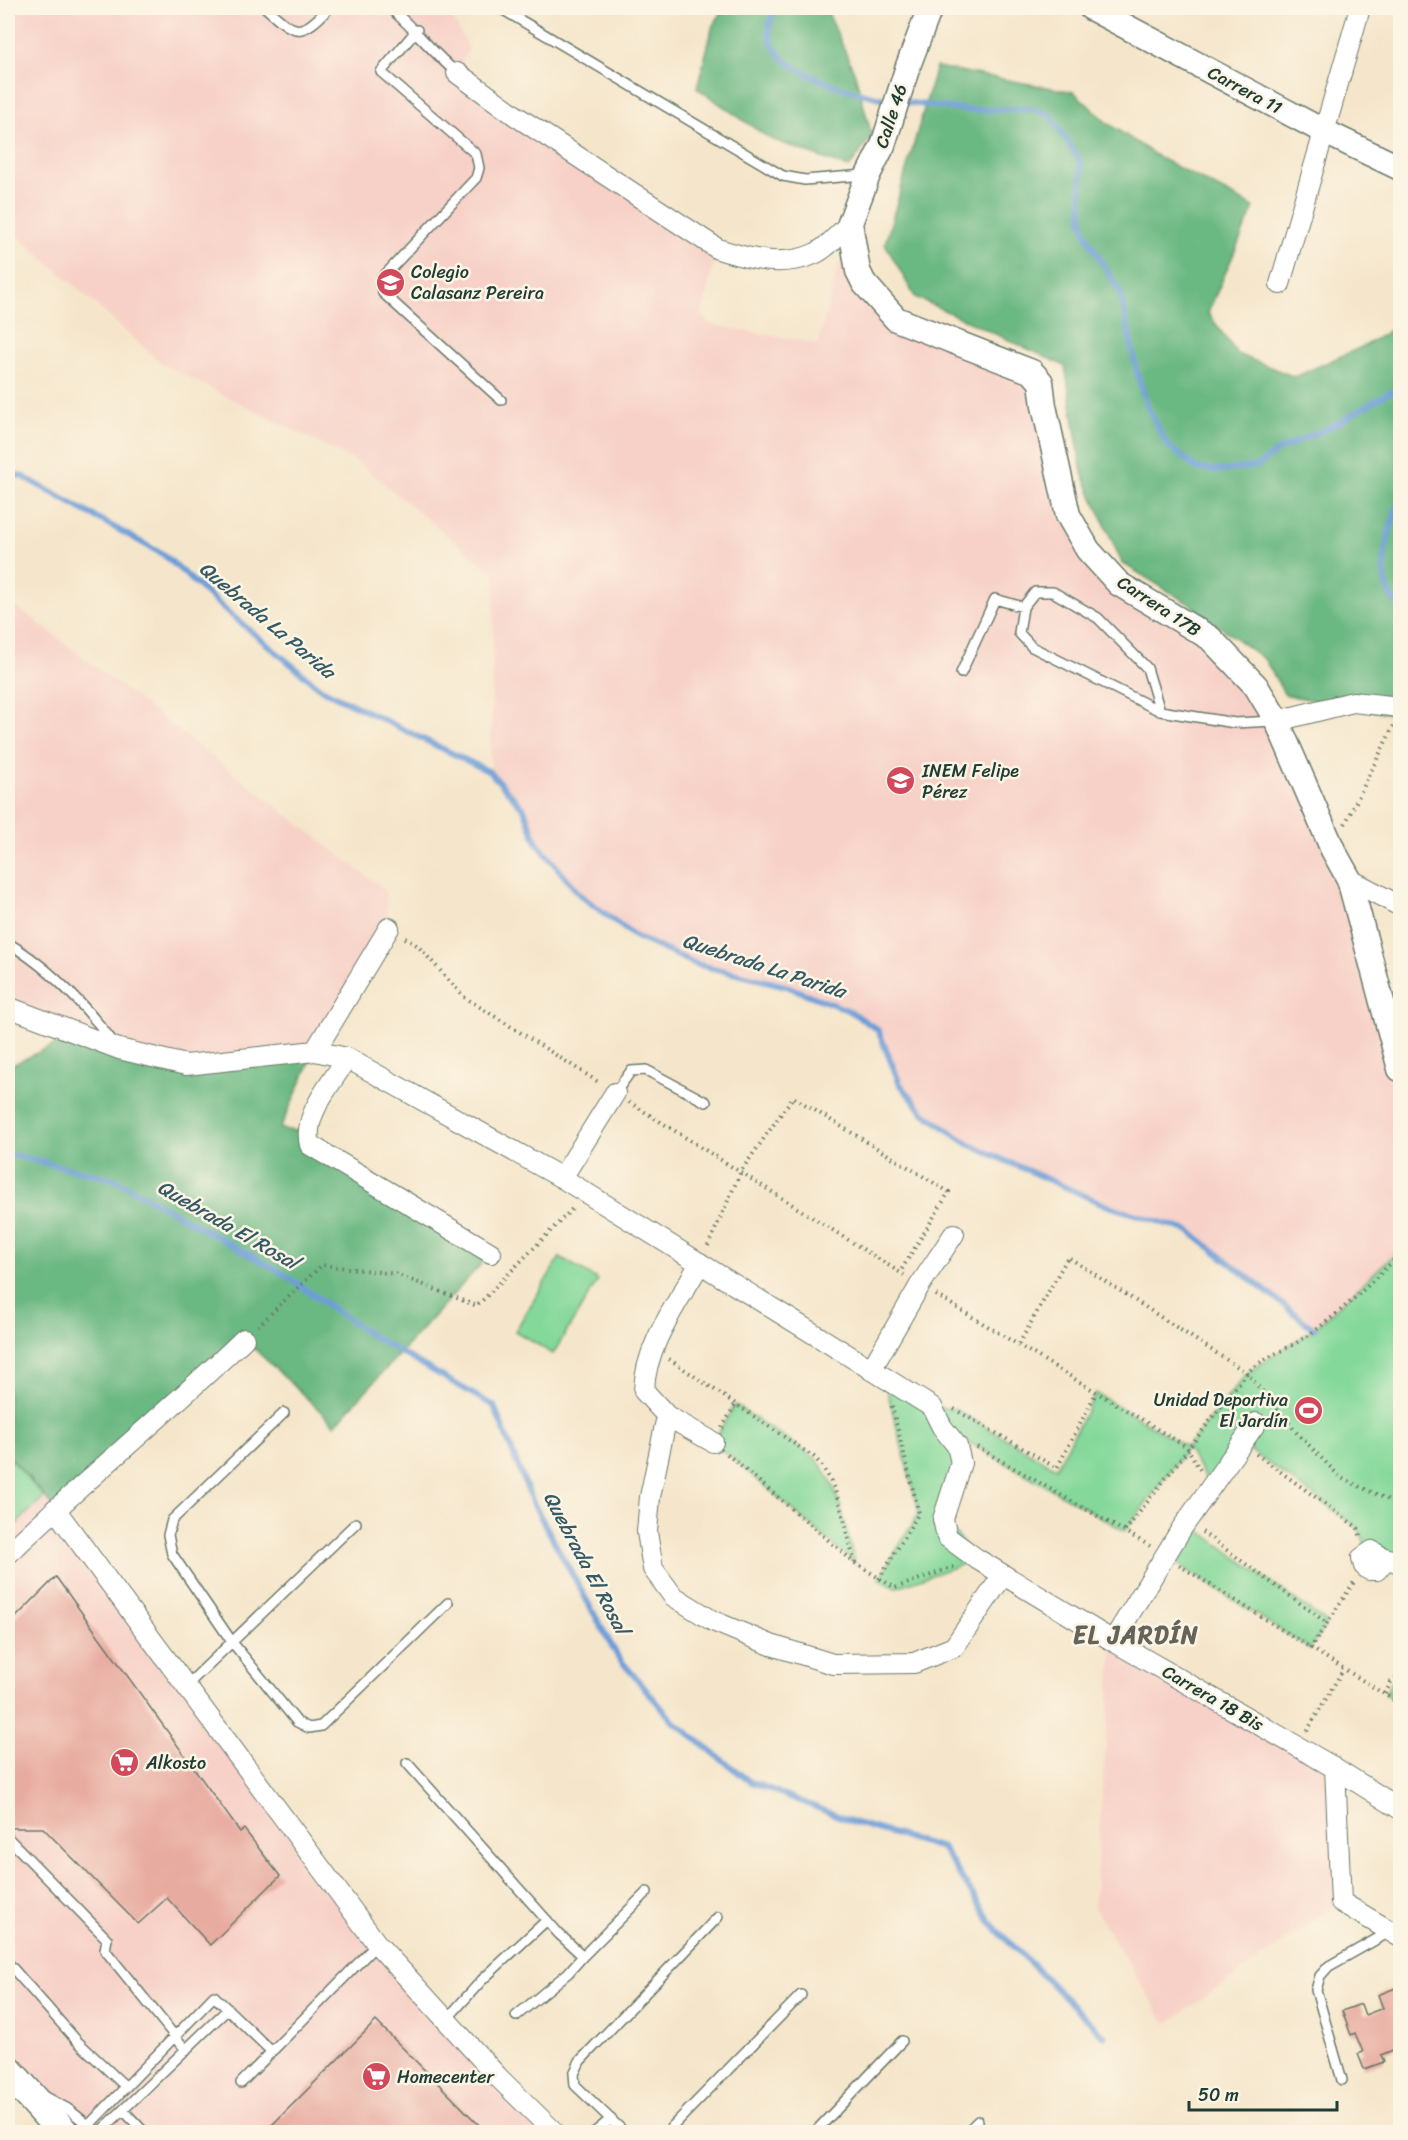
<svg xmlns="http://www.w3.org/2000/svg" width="1408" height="2140" viewBox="0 0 1408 2140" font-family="Sriracha,sans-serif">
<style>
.built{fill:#f7d1c7}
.green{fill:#83d89a;stroke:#518a67;stroke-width:1.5}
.forest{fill:#6ab882;stroke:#447a5b;stroke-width:1.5}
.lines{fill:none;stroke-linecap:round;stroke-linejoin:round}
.stream{stroke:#6d9dd7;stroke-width:6}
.building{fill:#e8aba0}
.service-casing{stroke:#6a7869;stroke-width:12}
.minor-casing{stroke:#6a7869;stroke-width:22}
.tertiary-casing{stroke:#6a7869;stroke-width:27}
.primary-casing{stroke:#6a7869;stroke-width:33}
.path{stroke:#6a7869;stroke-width:4;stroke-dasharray:1.5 4.5;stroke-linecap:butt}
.service{stroke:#fff;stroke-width:9}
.minor{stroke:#fff;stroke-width:20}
.tertiary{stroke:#fff;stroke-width:24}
.primary{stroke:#fff;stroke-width:30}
.labels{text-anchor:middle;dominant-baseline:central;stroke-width:5;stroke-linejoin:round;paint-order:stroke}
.street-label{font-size:18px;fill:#1f3d34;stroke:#fcf5e5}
.poi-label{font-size:18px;fill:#1f3d34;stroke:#fcf5e5;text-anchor:start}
.water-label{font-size:20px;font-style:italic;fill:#365a65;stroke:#fcf5e5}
.district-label{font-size:24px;font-weight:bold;letter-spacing:1.5px;fill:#65645a;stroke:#fcf5e5}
</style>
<rect width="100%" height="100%" fill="#fcf5e5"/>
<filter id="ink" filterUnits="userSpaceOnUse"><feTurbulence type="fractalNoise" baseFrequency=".0167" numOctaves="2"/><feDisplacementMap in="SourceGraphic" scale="12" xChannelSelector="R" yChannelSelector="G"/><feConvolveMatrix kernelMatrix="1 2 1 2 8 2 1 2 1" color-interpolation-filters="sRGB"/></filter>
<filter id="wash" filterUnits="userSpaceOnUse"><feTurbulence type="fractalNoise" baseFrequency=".008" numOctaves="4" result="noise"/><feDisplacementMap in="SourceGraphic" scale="24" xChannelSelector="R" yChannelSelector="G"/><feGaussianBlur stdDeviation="1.35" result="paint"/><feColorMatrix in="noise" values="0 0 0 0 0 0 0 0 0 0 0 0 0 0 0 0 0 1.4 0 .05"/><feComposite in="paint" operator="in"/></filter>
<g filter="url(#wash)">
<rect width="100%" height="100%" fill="#f5e6cb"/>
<path class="built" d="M8,8H447L469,48L457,73L718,249L701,315L709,324L818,344L850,223L886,309L1032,372L1088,550L1256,686L1333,850L1400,1069V1249L1314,1329L1189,1231L1108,1206L968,1144L924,1113L900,1084L878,1030L850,1011L786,986L696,964L636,937L580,895L537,843L524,809L490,772L495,574L357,462L164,365L8,227Z
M8,604L23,611L385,890L389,928L315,1051L186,1065L8,1007Z
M8,1456L55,1509L377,1944L554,2132H97L8,2071Z
M1113,1641L1335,1768L1341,1902L1166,2024L1094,1908Z"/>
<path class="green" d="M1400,1249V1563L1367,1552L1358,1528L1248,1449L1210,1486L1187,1448L1125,1531L944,1428L957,1446L943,1519L977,1559L895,1588L879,1579L919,1513L884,1379L932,1407L955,1409L1056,1468L1096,1393L1187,1447L1247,1373L1314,1329Z
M560,1257L598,1280L553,1354L515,1331Z
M735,1405L814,1457C840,1483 845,1529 855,1563L713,1442Z
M8,1456L44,1497L8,1532Z
M1192,1525L1327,1623L1310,1649L1168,1558Z
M1400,1676V1704L1385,1694L1391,1682Z"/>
<path class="forest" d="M725,8H826L855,74L872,136L849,168L769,138L697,88L713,25Z
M936,67L1074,92L1106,122L1160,158L1254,207L1208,313L1237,354L1295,377L1366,345L1400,324V715L1285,695L1265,660L1188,603L1122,563L1082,473L1065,366L915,297L885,244Z
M68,1038L176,1063L315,1051L280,1129L307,1132L491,1253L335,1425L244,1339L55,1509L8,1454V1067Z"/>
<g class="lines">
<path class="stream" d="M774,8C773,14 769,23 769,30C769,74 858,93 890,100
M903,102L967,110L1032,109L1050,115L1081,163L1082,221L1088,239L1121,294L1137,373L1148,408L1167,445L1196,468L1220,471L1258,466L1277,451L1336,424L1390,392L1400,394
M8,474L22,476L164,555L224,609L321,689L490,772L524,809L537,843L580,895L636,937L696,964L786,986L850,1011L878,1030L900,1084L924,1113L968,1144L1108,1206L1189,1231L1314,1329
M1400,499C1390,527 1370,583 1400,606
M8,1154L114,1179L282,1273L372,1336L494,1406L533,1503L618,1657L673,1721L749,1781L856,1823L942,1848L994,1927L1105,2037"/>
</g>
<g id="blocks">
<path class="building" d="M56,1577L240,1832L244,1829L280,1876L210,1945L167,1898L138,1924L43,1828H9L8,1625Z
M1398,1987L1400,1994V2047L1381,2055L1384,2062L1364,2069L1358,2054L1363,2052L1355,2033L1351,2035L1342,2011L1361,2004L1365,2015L1383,2008L1378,1995Z
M376,2021L486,2132H265Z"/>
</g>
</g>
<g filter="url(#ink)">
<use href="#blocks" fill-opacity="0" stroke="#6a7869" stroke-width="1.5"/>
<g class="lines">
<defs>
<path id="service" d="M266,8C296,35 300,38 329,8
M390,8C414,28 433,53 457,73
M500,8L783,176L805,180L864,175
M417,30L381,72L476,154L479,168L476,178L382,278L383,293L501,400
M961,673L995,599L1023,607
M1160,711L1147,668L1098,618L1053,592H1035L1023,607L1019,633L1032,647L1160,711L1235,723L1274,721
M8,943C50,968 83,1003 113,1042
M615,1093L631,1071L646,1070L706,1102
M284,1413L172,1520L168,1535L172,1554L232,1642L297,1722L309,1728L321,1726L448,1603
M186,1686L356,1523
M407,1763L559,1934L583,1956L568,1973L516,2016
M8,1838L107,1939L105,1950L186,2050
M583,1956L647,1892
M8,1963L77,2041L126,2087
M446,2020L482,1980L547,1920
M1342,2080L1316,1990L1320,1976L1329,1966L1391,1931
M241,2083L377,1944
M46,2097L68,2109L97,2132
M123,2110L144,2132
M89,2125L214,1996L271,2051
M100,2132L228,2009
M595,2132L611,2119
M624,2132L575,2085L574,2074L580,2061L718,1917
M667,2132L801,1995
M815,2132L902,2041
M967,2132L978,2121"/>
<path id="minor" d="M457,73L516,116L718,249C750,259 782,268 814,254C827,248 840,233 850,223
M1280,284L1360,8
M1277,721L1353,702L1400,707
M1349,879L1400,906
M8,1007L119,1049L186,1065L315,1051L347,1058L562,1178L932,1407L942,1427L957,1446L961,1463L943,1519L947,1537L977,1559L1113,1641L1335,1768L1341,1902L1400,1937
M315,1051L389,928
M347,1058C332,1083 302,1115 310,1145L491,1253
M562,1178L615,1093
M700,1263C678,1303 645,1345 644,1391L667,1416L713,1442
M871,1370L920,1285L954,1234
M667,1416L650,1497L647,1532L653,1569L673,1596L713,1621L771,1645L833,1664L914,1663L954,1647L1003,1575
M55,1509L377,1944L498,2077L554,2132
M8,1554C85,1480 167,1413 244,1339
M1382,1557V1564L1377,1570H1369L1364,1566L1362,1558L1372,1551L1382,1557L1400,1563
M1113,1641L1182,1528L1256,1423
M1335,1768L1400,1809"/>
<path id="tertiary" d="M930,8L908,66L883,145L868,175L850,223L858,271L864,283L896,319L1032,372L1041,382L1044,406L1068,515L1088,550L1119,584L1210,638L1256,686L1277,721L1333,850L1349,879L1400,1069
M1091,8L1323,131L1400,168"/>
<path id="primary" d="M8,2071L63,2132"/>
</defs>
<use href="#service" class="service-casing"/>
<use href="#minor" class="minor-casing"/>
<use href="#tertiary" class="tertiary-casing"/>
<use href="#primary" class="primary-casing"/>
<path class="path" d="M1345,824L1395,723
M405,938L418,946L464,997L600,1083
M629,1102L904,1275
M708,1246L741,1171L793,1097L949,1192L900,1272
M936,1295L1187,1447L1200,1470
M258,1326L322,1265L396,1274L477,1306L574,1207
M1019,1344L1068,1257L1247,1373L1297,1433L1341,1478L1400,1505
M669,1359L814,1457C840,1483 845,1529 855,1563
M954,1409L1057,1468L1096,1393
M722,1428L735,1405
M977,1447L1150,1546
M727,1454L855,1563L895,1588L956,1566
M1256,1454L1358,1528L1361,1538
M1125,1531L1247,1373C1264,1356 1290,1349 1310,1334C1343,1311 1372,1282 1400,1254
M1202,1532L1327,1623
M1179,1565L1400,1704
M879,1579L919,1513L891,1403
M1310,1649L1354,1582
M1385,1694L1391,1682L1400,1676
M1307,1731L1343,1670"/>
<use href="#service" class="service"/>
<use href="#minor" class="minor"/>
<use href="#tertiary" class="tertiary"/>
<use href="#primary" class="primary"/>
</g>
</g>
<defs>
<symbol id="school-disc" viewBox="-11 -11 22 22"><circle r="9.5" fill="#d1495b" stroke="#fcf5e5"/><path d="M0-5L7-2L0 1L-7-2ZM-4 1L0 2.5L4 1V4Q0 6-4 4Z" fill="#fff"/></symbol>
<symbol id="stadium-disc" viewBox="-11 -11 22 22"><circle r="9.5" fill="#d1495b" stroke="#fcf5e5"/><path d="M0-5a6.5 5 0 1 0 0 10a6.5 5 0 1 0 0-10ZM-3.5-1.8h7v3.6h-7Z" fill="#fff"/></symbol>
<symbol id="supermarket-disc" viewBox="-11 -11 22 22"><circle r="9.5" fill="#d1495b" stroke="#fcf5e5"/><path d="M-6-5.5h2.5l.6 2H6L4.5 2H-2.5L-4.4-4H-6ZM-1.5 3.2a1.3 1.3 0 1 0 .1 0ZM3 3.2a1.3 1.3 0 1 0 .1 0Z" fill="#fff"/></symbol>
</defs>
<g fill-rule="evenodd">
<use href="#school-disc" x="374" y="266" width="33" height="33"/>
<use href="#school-disc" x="884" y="764" width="33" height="33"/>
<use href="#stadium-disc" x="1292" y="1394" width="33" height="33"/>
<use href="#supermarket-disc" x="108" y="1746" width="33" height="33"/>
<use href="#supermarket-disc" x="360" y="2060" width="33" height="33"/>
</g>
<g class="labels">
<g class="street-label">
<text transform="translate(1245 90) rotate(28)">Carrera 11</text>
<text transform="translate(891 116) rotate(-72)">Calle 46</text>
<text transform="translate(1159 606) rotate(33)">Carrera 17B</text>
<text transform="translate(1213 1698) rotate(30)">Carrera 18 Bis</text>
</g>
<g class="poi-label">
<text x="411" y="272">Colegio<tspan x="411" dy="21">Calasanz Pereira</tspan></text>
<text x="922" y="771">INEM Felipe<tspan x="922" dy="21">Pérez</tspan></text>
<text x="1288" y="1400" text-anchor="end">Unidad Deportiva<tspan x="1288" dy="21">El Jardín</tspan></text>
<text x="146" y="1763">Alkosto</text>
<text x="397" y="2077">Homecenter</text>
</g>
<g class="water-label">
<text transform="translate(267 620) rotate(40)">Quebrada La Parida</text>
<text transform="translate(764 966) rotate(18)">Quebrada La Parida</text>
<text transform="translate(228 1225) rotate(30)">Quebrada El Rosal</text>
<text transform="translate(586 1563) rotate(62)">Quebrada El Rosal</text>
</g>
<g class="district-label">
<text x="1136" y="1635">EL JARDÍN</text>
</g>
</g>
<rect width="1408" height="2140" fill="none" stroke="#fcf5e5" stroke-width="30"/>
<path d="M1189 2101v9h148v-9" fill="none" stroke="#1f3d34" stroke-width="3"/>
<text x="1198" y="2101" font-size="18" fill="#1f3d34" stroke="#fcf5e5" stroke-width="4.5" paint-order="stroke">50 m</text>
</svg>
